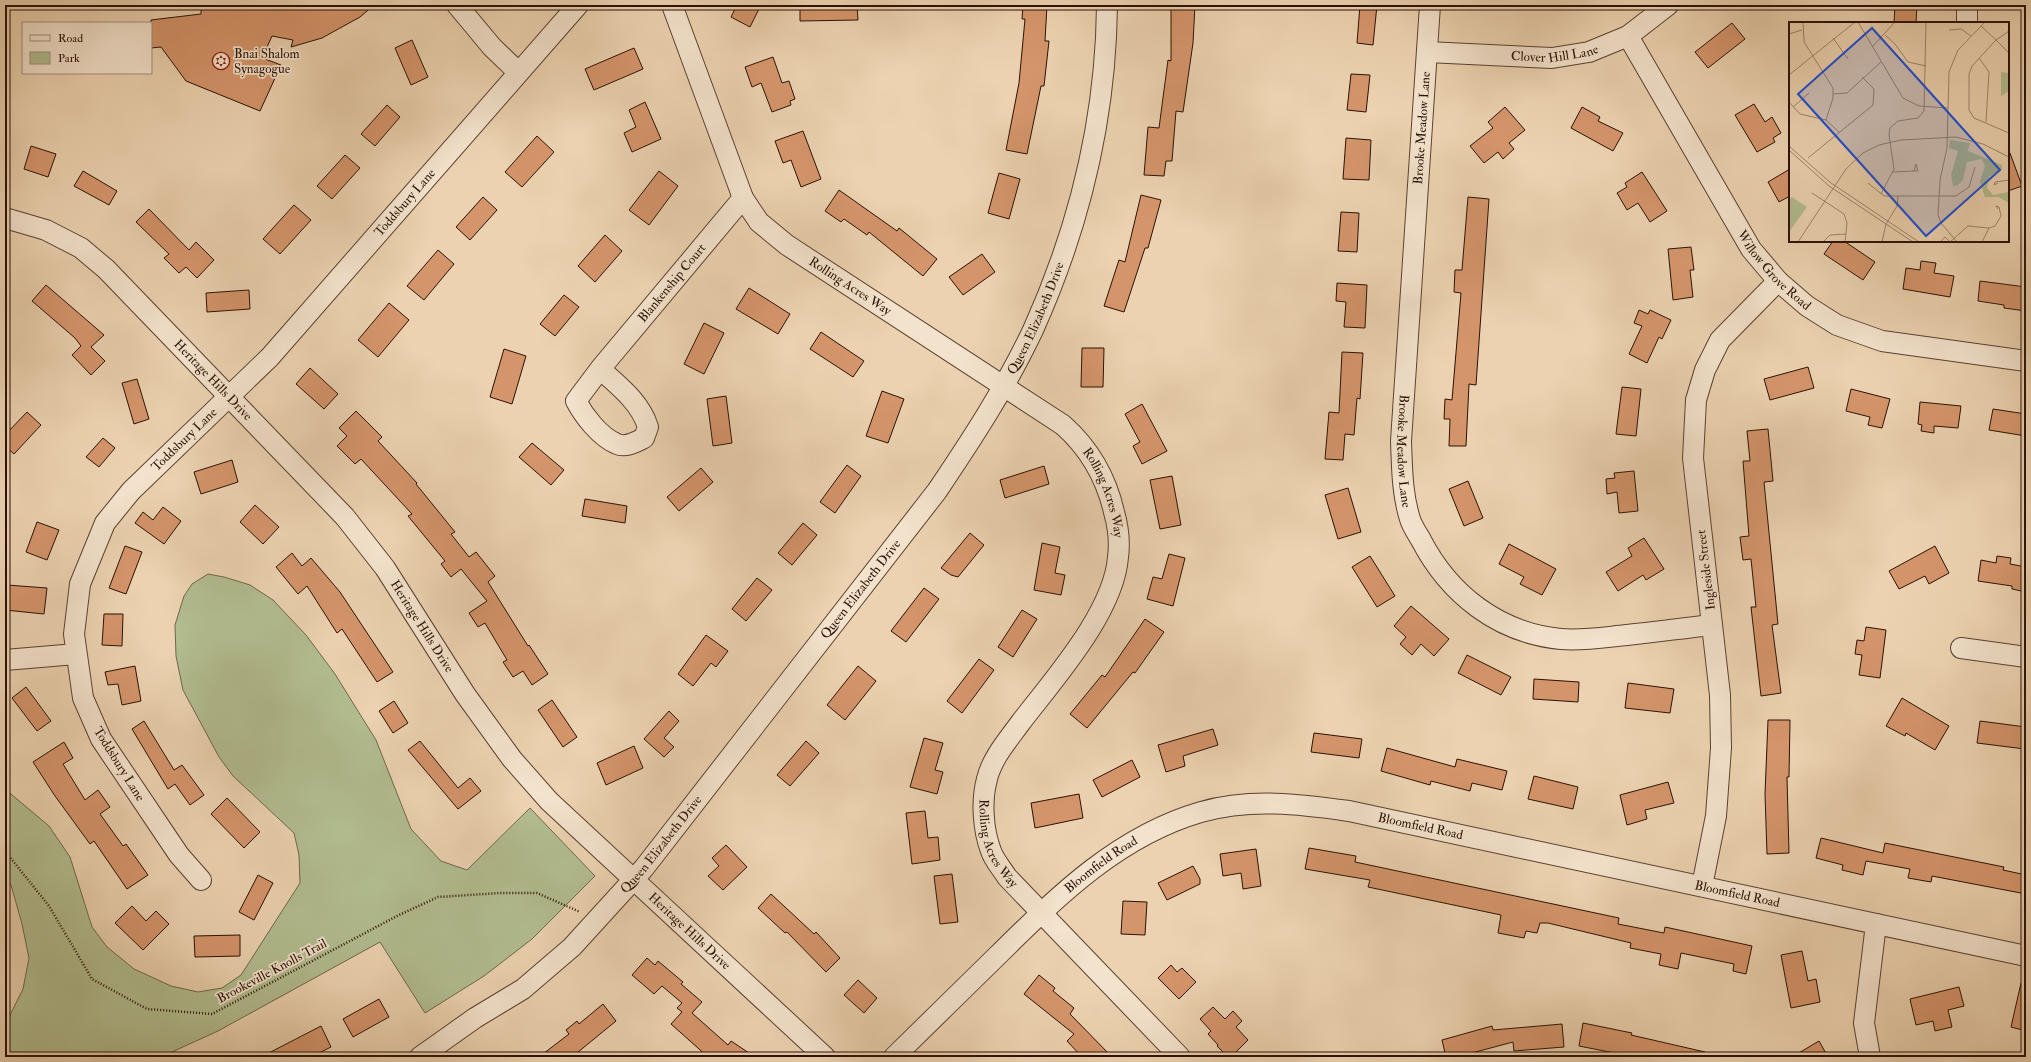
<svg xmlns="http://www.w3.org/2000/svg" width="2031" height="1062" viewBox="0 0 2031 1062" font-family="'IM FELL Double Pica',serif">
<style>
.green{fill:#b2bd90;stroke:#6e674b}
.building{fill:#d5956b;stroke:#2a1106}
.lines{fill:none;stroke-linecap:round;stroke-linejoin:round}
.minor-casing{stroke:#5a4130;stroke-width:22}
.path{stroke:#2a1106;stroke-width:2.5;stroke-dasharray:1 2;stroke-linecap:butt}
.minor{stroke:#f3e2cc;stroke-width:20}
.labels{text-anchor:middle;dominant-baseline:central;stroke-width:3.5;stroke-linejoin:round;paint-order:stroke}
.street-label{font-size:13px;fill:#2a1106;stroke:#f3e2cc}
.poi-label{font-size:13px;fill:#2a1106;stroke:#f3e2cc;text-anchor:start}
.inset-road{fill:none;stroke:#9e856c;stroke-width:1}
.view{fill:#1d4ed8;fill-opacity:0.15;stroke:#1d4ed8;stroke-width:2}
.inset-edge{fill:none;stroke:#2a1106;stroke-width:2}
</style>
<rect width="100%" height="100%" fill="#ecd2b0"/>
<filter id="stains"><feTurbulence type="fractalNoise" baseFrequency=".005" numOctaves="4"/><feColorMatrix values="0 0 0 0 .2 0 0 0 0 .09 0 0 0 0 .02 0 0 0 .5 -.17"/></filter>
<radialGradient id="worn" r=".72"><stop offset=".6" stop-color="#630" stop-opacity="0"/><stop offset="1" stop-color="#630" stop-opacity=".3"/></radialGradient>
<path class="green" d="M208,574L224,577L250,585L273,600L306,635L335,674L376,740L411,829L441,861L467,870L530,808L595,876L532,939L484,976L425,1013L380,942L218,1031L161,1057H5V1025L23,989L29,958L22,924L11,885L5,876V789L49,826L70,857L92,927L107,947L134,969L171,986L198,992L222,988L241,975L300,883L299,855L294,833L233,776L219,757L183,690L176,656L175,625L184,596L192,584Z"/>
<path class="building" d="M201,5H374L360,17L322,38L291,47L293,40L272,36L263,56L260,57L281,65L260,111L186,81L161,47L151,48V20L201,14Z
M737,5H761L750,27L731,17Z
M800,5H857L858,20L800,21Z
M1023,5H1047L1045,41H1049L1044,86H1041L1027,154L1006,150L1019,83L1025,19H1022Z
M1171,5H1195L1193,43L1183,112L1176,111L1172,161H1166L1164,176L1144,175L1148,127L1159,128L1168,60L1171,61Z
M1360,5H1377L1373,45L1357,43Z
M1895,5H1917L1916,23H1894Z
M1732,23L1745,39L1708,68L1695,52Z
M412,40L428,77L411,85L395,48Z
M634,48L643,69L594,90L585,69Z
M773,57L782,83L789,81L795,99L790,101L791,105L772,112L761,83L752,87L745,67Z
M1351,74L1370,75L1366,112L1347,110Z
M645,102L661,139L632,152L624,133L636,127L629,110Z
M1754,104L1765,122L1772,117L1781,133L1773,138L1775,142L1757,152L1735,115Z
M387,105L400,117L375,146L361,134Z
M1505,107L1525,130L1509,143L1514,149L1503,159L1498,152L1484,163L1470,146L1493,128L1488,122Z
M1582,107L1600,117L1598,121L1623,133L1613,151L1571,128Z
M803,131L821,179L801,187L791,160L783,163L775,141Z
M537,136L554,152L522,187L505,172Z
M1346,138L1371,140L1369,180L1343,179Z
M31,146L56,154L48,177L24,169Z
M2008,153H2010L2022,186L2008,191Z
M345,155L360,168L332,199L317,186Z
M1790,169V196L1779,202L1768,182Z
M83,171L117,191L109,205L74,186Z
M659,171L678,186L649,225L629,210Z
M1642,172L1667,211L1650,222L1638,203L1627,210L1617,193L1627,187L1625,183Z
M999,173L1020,179L1009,219L988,213Z
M839,190L897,231L899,228L937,259L923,276L869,232L867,235L844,219L841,222L825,211Z
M1141,195L1161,200L1148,248H1145L1124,312L1104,306L1119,260L1125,262Z
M483,197L497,210L470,240L456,227Z
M1468,197L1489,199L1476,385L1469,384L1466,446H1449L1450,419H1444L1445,399L1452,400L1461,293L1454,292L1455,270H1462Z
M294,205L311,220L280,254L263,239Z
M149,209L189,250L196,242L214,260L197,278L186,267L179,273L164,258L169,254L136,222Z
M1341,212L1359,213L1357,252L1338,251Z
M605,235L622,251L595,282L578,266Z
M1833,241H1844L1875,262L1863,280L1824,254Z
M1691,247L1694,270H1690L1693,297L1673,300L1668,249Z
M438,250L454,264L424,300L407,286Z
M982,254L995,272L963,295L949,277Z
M1921,261L1936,263L1934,273L1954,276L1950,297L1903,289L1906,268L1920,270Z
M1980,281L2026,287V311L2004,308V305L1978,301Z
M1337,283L1367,285L1365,328L1344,327L1346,302L1336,301Z
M46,285L104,335L91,347L105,361L91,375L72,355L81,346L75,338L32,301Z
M749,288L790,314L778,334L736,309Z
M249,290L250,309L207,312L206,293Z
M564,295L579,307L555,336L540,324Z
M389,303L409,320L378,357L358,340Z
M1639,310L1648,314L1650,310L1671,320L1662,339L1659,337L1647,363L1629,354L1642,326L1634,323Z
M704,323L724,333L704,374L684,364Z
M821,332L864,361L853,377L810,349Z
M1082,348H1104L1103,387H1081Z
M504,349L526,356L512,404L490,397Z
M1342,352L1363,353L1360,399L1357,398L1354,435L1345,434L1343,460L1325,459L1329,412L1339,413Z
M1808,367L1814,388L1770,400L1764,379Z
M310,368L338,394L324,409L296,384Z
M137,379L149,419L134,424L122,383Z
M1622,387L1641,389L1636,436L1616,434Z
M1851,389L1890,399L1882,428L1868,425L1870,417L1846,411Z
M882,391L904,399L888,443L866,436Z
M726,396L732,443L713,446L707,399Z
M1920,402L1961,406L1958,428L1934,426V433L1921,431L1922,425L1918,424Z
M1142,404L1167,451L1142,464L1133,446L1140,442L1125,414Z
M1993,409L2026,414V436L1989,430Z
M356,411L382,437L378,441L417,483L416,484L455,532L451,534L469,557L476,552L495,576L488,582L528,646L529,645L548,674L532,685L523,671L513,677L503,662L507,660L485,623L478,627L469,613L487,601L461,569L451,577L441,564L445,561L408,516L412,514L361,459L355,464L337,446L347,436L339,428Z
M27,412L41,425L14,454L5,446V435Z
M1768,429L1773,481L1764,482L1778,624L1772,625L1781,693L1761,696L1751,607H1756L1751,559L1743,560L1740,537L1749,536L1743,461H1750L1747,431Z
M103,438L115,448L99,467L86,457Z
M532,443L564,470L551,485L519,457Z
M232,460L238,482L201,494L194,472Z
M847,465L861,476L835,513L820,502Z
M1044,466L1049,484L1005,498L1000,480Z
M701,468L713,482L679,511L667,497Z
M1634,471L1638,511L1619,513L1617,492L1607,494L1606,479L1615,478L1614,473Z
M1172,476L1181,525L1160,529L1150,480Z
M1468,481L1483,518L1464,526L1449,489Z
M1348,488L1361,532L1338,539L1325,495Z
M585,499L627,506L625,523L582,516Z
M255,505L279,527L263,544L240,522Z
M163,507L181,521L164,544L135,523L143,512L153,520Z
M37,522L59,530L47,560L26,552Z
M803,523L817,535L792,565L778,553Z
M970,533L984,545L958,577L951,575L941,568Z
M1644,538L1664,569L1646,580L1643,575L1618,591L1606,572L1632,556L1628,548Z
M1042,543L1060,547L1055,573L1065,575L1061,595L1034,590Z
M1509,544L1556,569L1542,595L1520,584L1524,577L1499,564Z
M125,546L142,552L126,594L109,588Z
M1935,546L1949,573L1929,584L1925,576L1899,589L1889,571Z
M292,553L302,566L311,558L340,592L393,672L377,682L342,629L337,633L307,586L298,594L276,567Z
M1169,554L1185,558L1173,606L1147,599L1153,577L1162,579Z
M1370,556L1395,596L1377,607L1352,567Z
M1997,556L2011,558L2010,564L2026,567V592L2012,589V586L1978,581L1981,560L1996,563Z
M757,578L772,590L746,621L732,609Z
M7,585L47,588L44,614L5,610Z
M924,588L939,599L906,642L891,631Z
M1411,606L1449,639L1434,656L1421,644L1412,655L1400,644L1406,637L1394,626Z
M1022,610L1037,619L1013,657L998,647Z
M104,614H123L122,646L102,645Z
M1145,619L1164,632L1135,673L1133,672L1087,728L1070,714L1102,675L1105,677Z
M1866,627L1886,630L1880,678L1859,675L1862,655L1855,654L1857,640L1864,641Z
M706,635L728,651L716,667L711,663L693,686L678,674Z
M1467,655L1511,677L1501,695L1458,673Z
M979,659L994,670L962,713L947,701Z
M135,666L141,701L122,705L118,684L108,685L105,672Z
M858,666L876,681L845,720L827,705Z
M1534,679L1579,682L1578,702L1533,699Z
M1628,683L1674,689L1670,713L1625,708Z
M26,687L51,721L37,731L12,698Z
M1902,698L1949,726L1935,750L1906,733L1905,736L1886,726Z
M552,700L577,737L563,747L538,710Z
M394,701L408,723L393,733L379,711Z
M669,711L679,721L664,738L674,747L664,757L644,739Z
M1768,720H1790L1789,777H1787L1789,853L1767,854L1765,794Z
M144,721L174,770L182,765L204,795L190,805L175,784L168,789L132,729Z
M1980,721L2026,727L2025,749L1977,743Z
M1213,729L1218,745L1183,756L1185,766L1166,772L1158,745Z
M1314,733L1362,739L1359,758L1311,752Z
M924,738L943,743L935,770L943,772L937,794L910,787Z
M420,741L458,788L470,778L481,791L458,809L408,750Z
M806,741L819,753L790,786L777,775Z
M64,742L73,758L63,764L85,800L98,790L110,807L100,814L123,846L126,844L148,875L127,889L94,841L90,844L55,796L33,762Z
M634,746L643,768L606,785L597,763Z
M1387,748L1455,767L1457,759L1507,771L1502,790L1472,783L1470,791L1431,781L1430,785L1381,771Z
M1132,760L1140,777L1102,797L1093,780Z
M1534,776L1578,787L1573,809L1528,799Z
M1668,782L1674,803L1645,810L1647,819L1627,825L1620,795Z
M1079,794L1083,818L1035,828L1031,803Z
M227,798L260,832L244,848L211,814Z
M925,811L928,838L938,837L940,860L912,864L906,813Z
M1821,838L1883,853L1885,843L2004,867L2003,870L2026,875V894L1932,876L1931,882L1908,878L1910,869L1866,861L1863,875L1842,870L1843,865L1816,858Z
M726,845L747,867L723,890L708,876L719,866L712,858Z
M1309,848L1356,856L1355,862L1619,918L1618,924L1664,933L1665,927L1752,946L1746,974L1733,971L1734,964L1681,953L1678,969L1659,965L1661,954L1630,948L1631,943L1548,923H1540L1537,933L1526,931L1524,938L1498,933L1501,915L1368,887L1370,880L1305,869Z
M1256,849L1261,886L1243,889L1241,873L1223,876L1220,854Z
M1193,866L1200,879V884L1167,900L1158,883Z
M952,874L958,922L940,924L934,876Z
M258,875L273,883L254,920L239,912Z
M771,894L814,934L816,932L840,958L826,972L787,932L785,933L758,908Z
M1123,901L1147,902L1145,935L1121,934Z
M132,906L146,921L156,911L169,924L143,950L115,923Z
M240,935V956L195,957L194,936Z
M1802,951L1808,981L1816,979L1820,1002L1791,1008L1781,955Z
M647,958L655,965L658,961L683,982L681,984L702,1002L692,1013L728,1045L731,1041L755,1057H708L671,1024L682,1012L677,1008L682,1003L662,986L654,994L632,975Z
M1171,965L1177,972L1182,968L1196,982L1179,999L1158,978Z
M1039,975L1055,988L1053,991L1074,1008L1070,1014L1112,1057H1082L1067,1041L1074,1034L1024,994Z
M858,980L877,998L864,1013L844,995Z
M2021,983L2026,984V1031L2011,1027Z
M1959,987L1964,1006L1948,1010L1952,1027L1935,1031L1933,1021L1916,1025L1910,999Z
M379,999L389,1017L353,1037L343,1019Z
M603,1004L616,1021L572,1057H539L569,1034L566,1030L577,1021L579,1024Z
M1213,1007L1225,1019L1233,1011L1242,1021L1236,1027L1248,1040L1231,1057H1228L1217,1046L1218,1045L1208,1034L1211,1031L1200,1019Z
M1583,1023L1632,1033L1631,1035L1705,1052V1057H1635L1579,1046Z
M1562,1024L1564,1047L1514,1051L1513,1042L1468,1054L1469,1057H1446L1442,1040L1492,1026L1493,1030Z
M321,1026L331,1047L311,1057H261Z
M1819,1041L1828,1057H1792Z"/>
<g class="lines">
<defs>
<g id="minor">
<path d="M457,5L492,47L518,72"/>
<path id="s1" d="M672,5L743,198L759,222L787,245L1063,425C1090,449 1106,477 1114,512C1118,526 1120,542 1118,557C1114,612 1054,679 1021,722C1008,740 992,758 987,779C981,801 983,830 991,851C994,860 1002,869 1007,877L1180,1057"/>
<path id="s2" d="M1430,5L1401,441C1402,467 1402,494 1410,519C1412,526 1417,533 1421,540C1449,594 1498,633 1561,639C1583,641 1606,637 1627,635C1656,632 1684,628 1712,625"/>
<path d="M1967,23V5"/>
<path id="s3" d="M1628,36L1751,249L1778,281L1807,306L1837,325L1882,341L2026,361"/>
<path id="s4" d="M1427,52L1552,58L1589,52L1628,36L1668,5"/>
<path id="s5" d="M5,218L46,230L81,248L106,269L345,517L385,568L465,694L512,759L549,801L825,1057"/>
<path id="s6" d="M600,369C619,386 640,402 648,427L644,438C636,442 626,448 617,444C600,437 584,416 576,401L600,369L743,198"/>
<path d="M1961,648L2026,657"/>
<path d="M5,660L76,654"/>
<path id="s7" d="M201,880L179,855L101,739L83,698L74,634L80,584L105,523L131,491L270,357L578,5"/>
<path d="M1702,886L1716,816L1721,748L1720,695L1693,458L1696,400L1705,370L1720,340L1778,281"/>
<path id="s8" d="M420,1057L475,1018L523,989L572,947L644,868L937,491C972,439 1006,387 1033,330C1079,228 1106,117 1107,5"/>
<path id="s9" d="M894,1057C929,1023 963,989 998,955C1058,896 1118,836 1201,812C1250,798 1300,804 1349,811L2026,956"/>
<path d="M1870,1057L1864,1023L1876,924"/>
</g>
</defs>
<use href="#minor" class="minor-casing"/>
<path class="path" d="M5,851L49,906L92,979L147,1009L212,1014L399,915L438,897L500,893H537L580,912"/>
<use href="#minor" class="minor"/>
</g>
<defs>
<symbol id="synagogue-ring" viewBox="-11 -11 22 22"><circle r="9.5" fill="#f3e2cc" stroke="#8f2418" stroke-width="1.5"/><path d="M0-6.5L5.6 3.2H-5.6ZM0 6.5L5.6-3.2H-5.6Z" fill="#8f2418"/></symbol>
</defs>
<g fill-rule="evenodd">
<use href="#synagogue-ring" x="211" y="51" width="20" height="20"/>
</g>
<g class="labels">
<g class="street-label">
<text stroke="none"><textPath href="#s4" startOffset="128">Clover Hill Lane</textPath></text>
<text transform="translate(1422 128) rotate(-86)">Brooke Meadow Lane</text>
<text stroke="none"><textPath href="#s7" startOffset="838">Toddsbury Lane</textPath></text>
<text stroke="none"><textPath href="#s3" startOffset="277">Willow Grove Road</textPath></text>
<text stroke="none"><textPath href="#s6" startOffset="329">Blankenship Court</textPath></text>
<text stroke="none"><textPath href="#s1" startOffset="346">Rolling Acres Way</textPath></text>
<text stroke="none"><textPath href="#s8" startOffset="972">Queen Elizabeth Drive</textPath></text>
<text stroke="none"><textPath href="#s5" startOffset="269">Heritage Hills Drive</textPath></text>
<text stroke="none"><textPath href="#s7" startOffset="514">Toddsbury Lane</textPath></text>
<text stroke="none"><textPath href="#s2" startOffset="447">Brooke Meadow Lane</textPath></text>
<text stroke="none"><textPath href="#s1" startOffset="681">Rolling Acres Way</textPath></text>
<text transform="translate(1706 570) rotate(-97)">Ingleside Street</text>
<text stroke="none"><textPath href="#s8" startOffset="648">Queen Elizabeth Drive</textPath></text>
<text stroke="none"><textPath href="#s5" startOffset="593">Heritage Hills Drive</textPath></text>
<text transform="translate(119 764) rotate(58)">Toddsbury Lane</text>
<text stroke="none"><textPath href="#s9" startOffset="619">Bloomfield Road</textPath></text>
<text stroke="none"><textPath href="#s1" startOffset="1077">Rolling Acres Way</textPath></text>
<text stroke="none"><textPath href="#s8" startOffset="324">Queen Elizabeth Drive</textPath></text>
<text stroke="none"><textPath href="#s9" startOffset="283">Bloomfield Road</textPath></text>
<text stroke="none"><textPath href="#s9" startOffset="943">Bloomfield Road</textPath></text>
<text stroke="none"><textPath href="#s5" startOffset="1001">Heritage Hills Drive</textPath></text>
<text transform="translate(272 971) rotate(-28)">Brookeville Knolls Trail</text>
</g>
<g class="poi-label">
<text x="234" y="54">Bnai Shalom<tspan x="234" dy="15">Synagogue</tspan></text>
</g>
</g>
<g transform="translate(1789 22)">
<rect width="220" height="220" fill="#ecd2b0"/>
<path d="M212,50L220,51V69L212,74ZM161,118L181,121L179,129L213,143V147L200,155L198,166L204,173L220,170V181L210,175H196L191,159L196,144L192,137L178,140L174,158L169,163L164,164L162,153L169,129L160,126ZM3,175L18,185L0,210V178Z" fill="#b2bd90"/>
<path class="inset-road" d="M14,0L15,20L44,66V76L37,98M69,0L114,76L130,84L159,86M192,4L207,18L183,44L180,52V88L185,96L220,111M160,8L172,7L182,14M220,9L207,18L220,31M0,12L13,8M96,13L106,22L119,40L137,44M44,16L59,37M83,25L106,0M190,36L200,50L197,100M0,53L66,0M44,72L58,71L92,40M0,80L11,92L37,98L51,111M4,85L20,71M0,124L42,161L130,220M0,128L40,164L124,220M19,136L84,83L85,67L73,55M104,150L125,149H129L127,142L125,149M79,161L95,174H167L180,165L186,145M209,161L205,163L206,160L220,158M23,171L55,192L58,201L56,220M92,172L105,147L100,113L101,106L109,99L129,96L135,89L137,0M9,220L57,147L74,131L90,123L112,118L167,115L194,122L220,135M34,220L41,213L57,212M93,220L97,202L108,184L109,174M151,220L156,215L161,220M161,220L179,204L200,206L206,204L212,194L210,185L207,184L209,187M168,220L152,201L149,193L151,158L158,126L160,50L169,28L196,0M193,220L200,206"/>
<path class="view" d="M83,6L211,148L137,214L9,72Z"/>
<rect width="220" height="220" class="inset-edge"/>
</g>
<rect width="2031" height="1062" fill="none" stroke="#ecd2b0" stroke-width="20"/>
<rect x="6" y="6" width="2019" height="1050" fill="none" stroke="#2a1106" stroke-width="2"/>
<rect x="10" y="10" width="2011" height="1042" fill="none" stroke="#2a1106"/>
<rect x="22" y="22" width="130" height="52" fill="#f3e2cc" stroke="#a38e7d"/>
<rect x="30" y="35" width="20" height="6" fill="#f3e2cc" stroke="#a38e7d"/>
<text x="58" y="42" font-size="12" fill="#2a1106">Road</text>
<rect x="30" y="52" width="20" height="12" fill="#b2bd90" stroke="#a38e7d"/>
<text x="58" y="62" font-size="12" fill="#2a1106">Park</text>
<rect width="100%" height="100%" filter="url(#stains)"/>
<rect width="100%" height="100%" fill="url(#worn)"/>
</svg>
